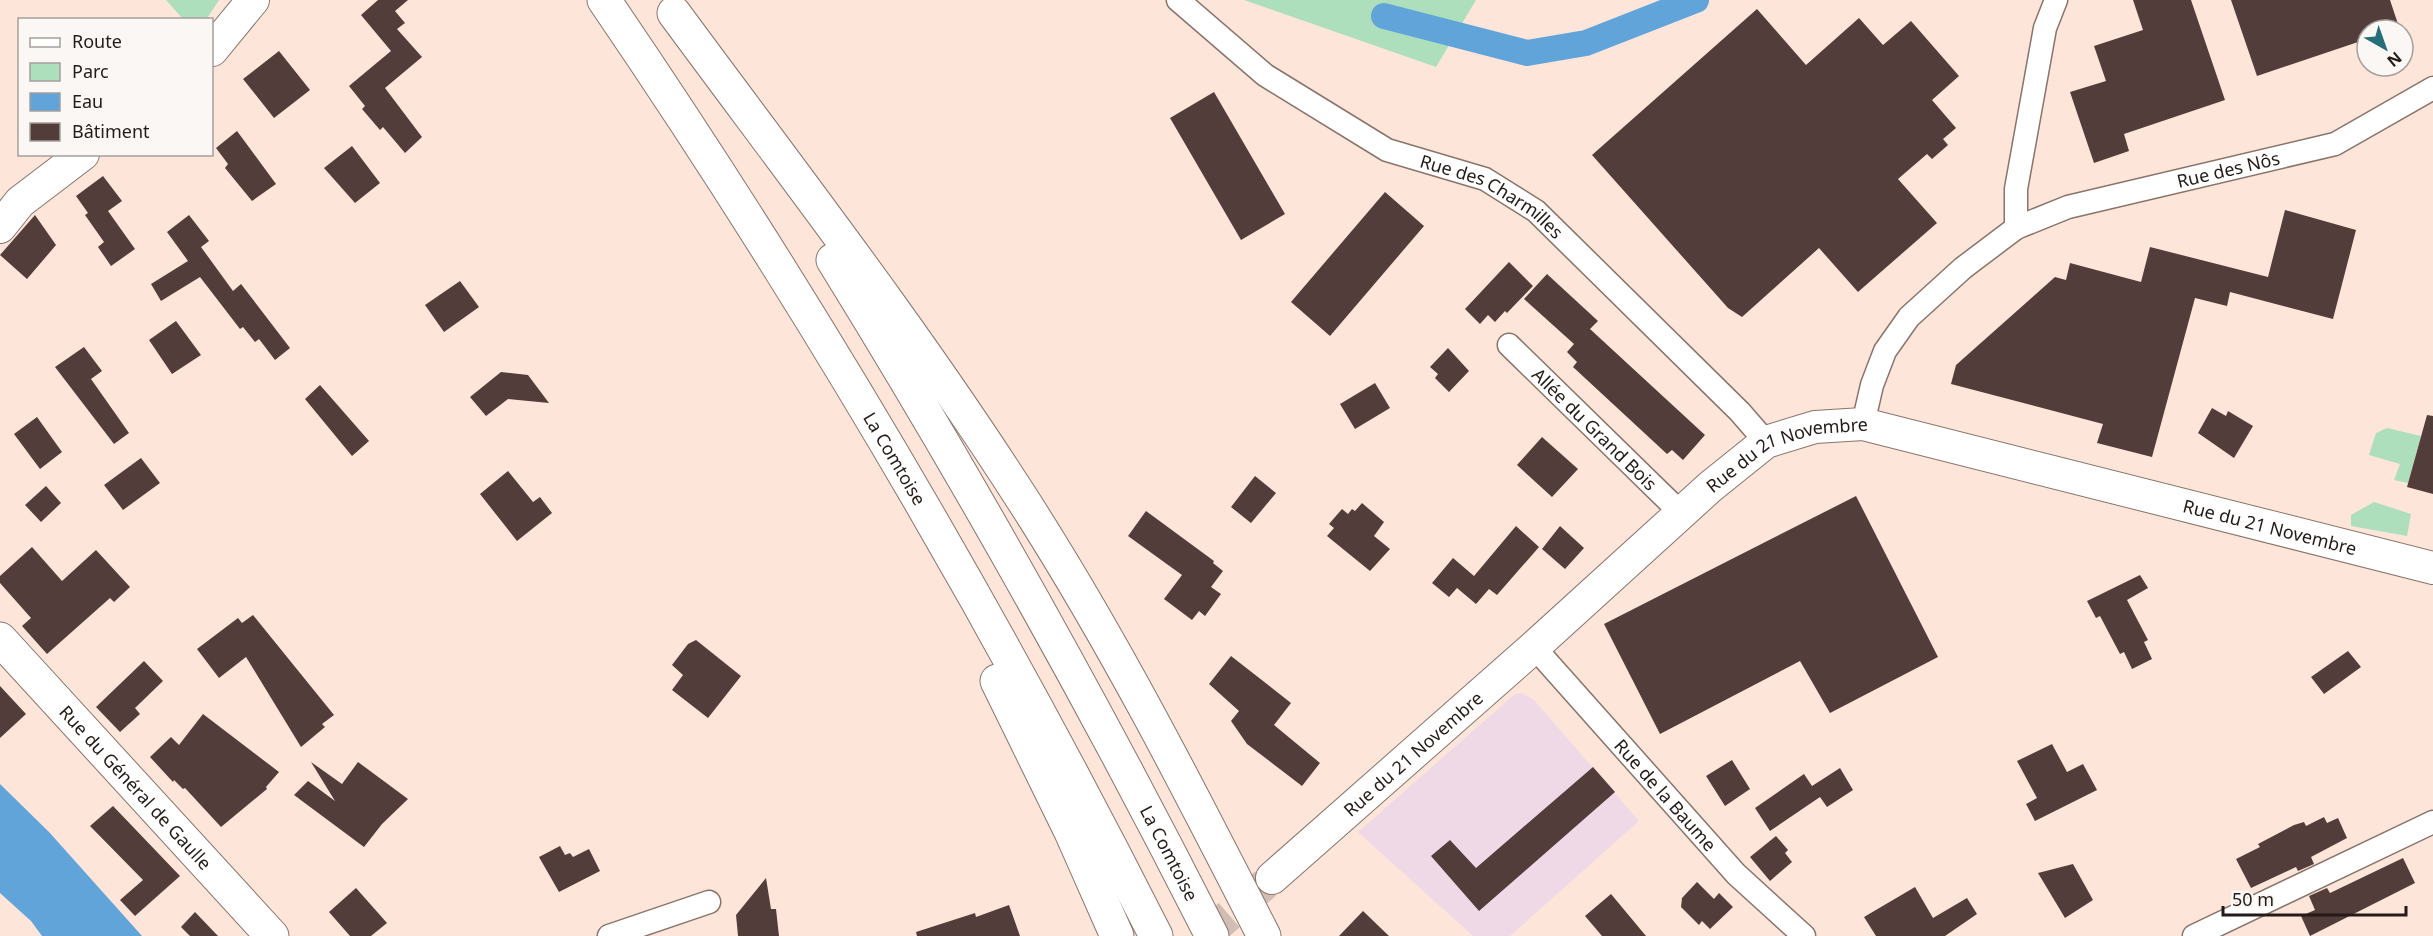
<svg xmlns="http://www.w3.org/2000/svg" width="2433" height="936" viewBox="0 0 2433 936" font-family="'Noto Sans',sans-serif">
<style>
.education{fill:#efd9e7}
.green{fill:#addfbc}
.water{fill:#60a4da}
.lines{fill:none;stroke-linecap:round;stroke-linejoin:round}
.canal{stroke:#60a4da;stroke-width:26}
.building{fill:#523d3a}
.secondary-tunnel{stroke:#d1bdb3;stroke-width:32;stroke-dasharray:32 16;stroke-linecap:butt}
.street-casing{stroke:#89746a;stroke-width:25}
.secondary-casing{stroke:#89746a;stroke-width:34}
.primary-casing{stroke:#89746a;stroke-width:35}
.highway-casing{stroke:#89746a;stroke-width:35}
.street{stroke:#fff;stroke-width:22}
.secondary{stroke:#fff;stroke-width:32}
.primary{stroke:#fff;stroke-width:33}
.highway{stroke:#fff;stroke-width:33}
.labels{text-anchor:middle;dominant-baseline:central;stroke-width:6;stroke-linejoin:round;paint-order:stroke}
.street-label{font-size:18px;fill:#231b17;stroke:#fbf7f4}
</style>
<rect width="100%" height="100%" fill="#fde5da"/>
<path class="education" d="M1522,693L1534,700L1639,821L1510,936H1473L1358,832L1515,694Z"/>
<path class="green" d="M166,0H219L206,20L183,19Z
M1244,0H1476L1436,67Z
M2387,428L2421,436L2408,483L2394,480L2400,464L2369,455L2376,433Z
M2374,502L2411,514L2407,536L2351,526V515Z"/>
<path class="water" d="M0,784L49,832L142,936H42L31,921L0,893Z"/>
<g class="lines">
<path class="canal" d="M1384,16L1527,53L1586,43L1696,0"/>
</g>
<path class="building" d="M378,0H408L395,11L405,23L397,29L422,57L385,88L422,137L405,153L383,127L380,130L362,109L365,106L349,86L391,51L361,15Z
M2133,0H2191L2225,100L2124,134L2129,151L2094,163L2070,92L2106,81L2094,46L2143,30Z
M2231,0H2390L2400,30H2367V39L2257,76Z
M1757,9L1806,65L1859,18L1883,45L1911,21L1959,76L1932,100L1956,128L1943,139L1948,145L1932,159L1927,154L1898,179L1937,223L1858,292L1819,248L1742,317L1728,308L1592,155Z
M279,51L310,90L274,118L243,79Z
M1214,92L1285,214L1241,240L1170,118Z
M237,131L276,184L252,201L225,168L228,164L216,148Z
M352,146L380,183L355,203L324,168Z
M103,176L122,201L108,211L135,249L111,266L98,247L104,242L85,215L88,213L76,196Z
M1385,192L1424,226L1330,336L1291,302Z
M2285,210L2356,230L2333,319L2230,292L2227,306L2195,298L2152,457L2097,443L2103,424L1951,384L1956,365L2055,277L2066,280L2070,263L2141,282L2150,247L2268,277Z
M35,215L56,245L27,279L0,255Z
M189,215L209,241L201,247L233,291L241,284L290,348L275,360L259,339L255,342L243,327L240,329L200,277L161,301L151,284L188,261L167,232Z
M1509,262L1533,286L1507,313L1505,311L1495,322L1488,315L1480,324L1465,309Z
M1547,274L1598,321L1590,329L1705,435L1683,460L1672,450L1667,454L1573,367L1577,362L1567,352L1574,344L1524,299Z
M460,281L479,307L444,332L425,305Z
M176,321L201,355L172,374L149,340Z
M84,347L102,371L91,379L129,433L114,444L55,367Z
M1448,348L1469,371L1449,392L1435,378L1438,374L1430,367Z
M501,372L528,375L549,403L508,399L486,416L470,397Z
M1375,383L1390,408L1355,429L1340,404Z
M320,385L369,441L352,456L305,399Z
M2212,408L2226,416L2228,411L2253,426L2234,458L2198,433Z
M2427,415L2433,416V494L2407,487Z
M37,417L62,452L40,469L14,434Z
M1542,437L1578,469L1552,497L1517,465Z
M141,458L160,483L123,510L104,485Z
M508,471L533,502L540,497L552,513L517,541L480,494Z
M1255,476L1276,493L1251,523L1231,507Z
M46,486L61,503L41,522L25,505Z
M1856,496L1938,657L1830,713L1800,661L1660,734L1604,624Z
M1362,503L1384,522L1374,536L1390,549L1370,571L1327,536L1334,528L1329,524L1342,509L1348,514L1352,509L1355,511Z
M1146,511L1214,561L1213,563L1223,571L1211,587L1221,594L1205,616L1199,611L1192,620L1164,599L1182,575L1128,536Z
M1516,526L1539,547L1497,595L1489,589L1476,604L1457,588L1449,597L1432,583L1453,558L1474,576Z
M1560,526L1584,548L1565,569L1542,549Z
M32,547L62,581L96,550L130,587L114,602L110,598L47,654L22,626L31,618L0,583V576Z
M2140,575L2148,588L2127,600L2148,640L2144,642L2152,659L2132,669L2124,652L2120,654L2100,616L2096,618L2087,601Z
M253,615L334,715L322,724L325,727L301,747L246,657L219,678L197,649L238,618L242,623Z
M696,640L741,676L708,718L672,690L683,675L672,665L688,644Z
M2348,651L2361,667L2324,694L2311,677Z
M1231,656L1291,703L1274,725L1320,763L1302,786L1247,744L1231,721L1239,711L1209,684Z
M144,661L163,681L135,708L140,714L120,732L96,707Z
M0,686L26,714L0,738Z
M203,714L279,772L266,787L267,789L221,827L185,788L183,789L174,780L173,782L150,757L171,737L179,745Z
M2052,744L2067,772L2083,764L2097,790L2035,821L2026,804L2037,798L2017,761Z
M1732,760L1750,789L1725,806L1706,776Z
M311,762L342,784L358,762L408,799L382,824L364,847L294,795L308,781L335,801Z
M1593,767L1615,792L1479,911L1431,856L1450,840L1476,868Z
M1840,768L1853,790L1827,807L1820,797L1770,831L1755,808L1804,774L1812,786Z
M113,806L180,876L135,916L120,900L143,880L90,826Z
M2324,817L2327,823L2338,818L2347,838L2311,857L2314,864L2298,871L2296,867L2251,888L2236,859L2260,847L2258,844L2294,825L2304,822L2306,826Z
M1776,836L1788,850L1785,853L1792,862L1770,881L1750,857Z
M560,846L565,855L570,853L573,857L589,849L600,871L559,892L539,857Z
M2403,858L2415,883L2310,936L2301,916L2315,910L2309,896L2327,888L2330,893Z
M2073,864L2093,900L2065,918L2038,873Z
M766,878L771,909H776L779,936H738L736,915Z
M1697,882L1714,899L1719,893L1733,907L1710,929L1702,921L1699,925L1681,907L1682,898Z
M1915,887L1933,918L1967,898L1977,914L1945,936H1876L1864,917Z
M356,888L387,923L371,936H350L329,912Z
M1611,894L1646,936H1602L1585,916Z
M1009,905L1020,936H917L916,932L975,913L976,917Z
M1363,911L1389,936H1339Z
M195,912L218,936H190L181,927Z"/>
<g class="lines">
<path class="secondary-tunnel" d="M1205,936L1272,878"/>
<defs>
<g id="street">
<path id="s1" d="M1178,0L1265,75L1387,150L1485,179L1536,211L1740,412L1766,442"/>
<path d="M2016,228V189L2045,28L2056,0"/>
<path id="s2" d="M1509,345L1681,513"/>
<path id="s3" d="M1863,424L1872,385L1885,351L1909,317L1963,268L2016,228L2068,207L2335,144L2433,88"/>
<path id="s4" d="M1534,647L1736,874L1804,936"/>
<path d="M609,936L709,902"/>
<path d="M2194,936L2433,822"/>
</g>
<g id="secondary">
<path d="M212,50L253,0"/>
<path d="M0,227L20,202L83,154"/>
<path id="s5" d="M1272,878L1534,647L1710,487L1766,442L1815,427L1863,424L2433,568"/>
</g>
<g id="primary">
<path id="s6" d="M0,639L272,936"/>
</g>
<g id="highway">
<path id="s7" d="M604,0C808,299 993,613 1156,936"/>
<path d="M674,13C792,173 914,330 1021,497C1112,638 1188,787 1264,936"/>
<path id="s8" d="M833,260C969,480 1095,705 1212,936"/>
<path d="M997,681L1071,832L1117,936"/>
</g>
</defs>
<use href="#street" class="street-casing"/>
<use href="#secondary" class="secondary-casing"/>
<use href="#primary" class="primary-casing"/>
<use href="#highway" class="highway-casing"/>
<use href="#street" class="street"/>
<use href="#secondary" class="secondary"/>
<use href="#primary" class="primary"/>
<use href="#highway" class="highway"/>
</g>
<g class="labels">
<g class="street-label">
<text stroke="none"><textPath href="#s3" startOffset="478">Rue des Nôs</textPath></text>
<text stroke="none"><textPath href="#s1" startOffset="374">Rue des Charmilles</textPath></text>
<text stroke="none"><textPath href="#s2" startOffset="120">Allée du Grand Bois</textPath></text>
<text stroke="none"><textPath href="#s7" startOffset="543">La Comtoise</textPath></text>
<text stroke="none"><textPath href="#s5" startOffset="674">Rue du 21 Novembre</textPath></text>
<text stroke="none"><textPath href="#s5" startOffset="1178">Rue du 21 Novembre</textPath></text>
<text stroke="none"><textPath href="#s5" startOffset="188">Rue du 21 Novembre</textPath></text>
<text stroke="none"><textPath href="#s6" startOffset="201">Rue du Général de Gaulle</textPath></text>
<text stroke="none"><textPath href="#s4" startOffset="198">Rue de la Baume</textPath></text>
<text stroke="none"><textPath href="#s8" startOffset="682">La Comtoise</textPath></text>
</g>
</g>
<rect x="18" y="18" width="195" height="138" fill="#fbf7f4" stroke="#a59f9c" stroke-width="1.5"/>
<rect x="30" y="38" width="30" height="9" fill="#ffffff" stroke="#a59f9c" stroke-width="1.5"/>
<text x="72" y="48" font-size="18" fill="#231b17">Route</text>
<rect x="30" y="63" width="30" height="18" fill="#addfbc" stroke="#a59f9c" stroke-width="1.5"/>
<text x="72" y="78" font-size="18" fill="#231b17">Parc</text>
<rect x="30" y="93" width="30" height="18" fill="#60a4da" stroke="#a59f9c" stroke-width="1.5"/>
<text x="72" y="108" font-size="18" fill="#231b17">Eau</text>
<rect x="30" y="123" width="30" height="18" fill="#523d3a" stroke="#a59f9c" stroke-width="1.5"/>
<text x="72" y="138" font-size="18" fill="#231b17">Bâtiment</text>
<g transform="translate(2385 48) rotate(140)"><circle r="28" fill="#fbf7f4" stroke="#a59f9c" stroke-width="1.5"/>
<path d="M0-4.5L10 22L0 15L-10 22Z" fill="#256f76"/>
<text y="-9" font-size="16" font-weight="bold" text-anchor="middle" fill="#231b17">N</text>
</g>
<path d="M2223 906v9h183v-9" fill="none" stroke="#231b17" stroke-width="3"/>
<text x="2232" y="906" font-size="18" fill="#231b17" stroke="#fbf7f4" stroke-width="4.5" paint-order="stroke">50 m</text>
</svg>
